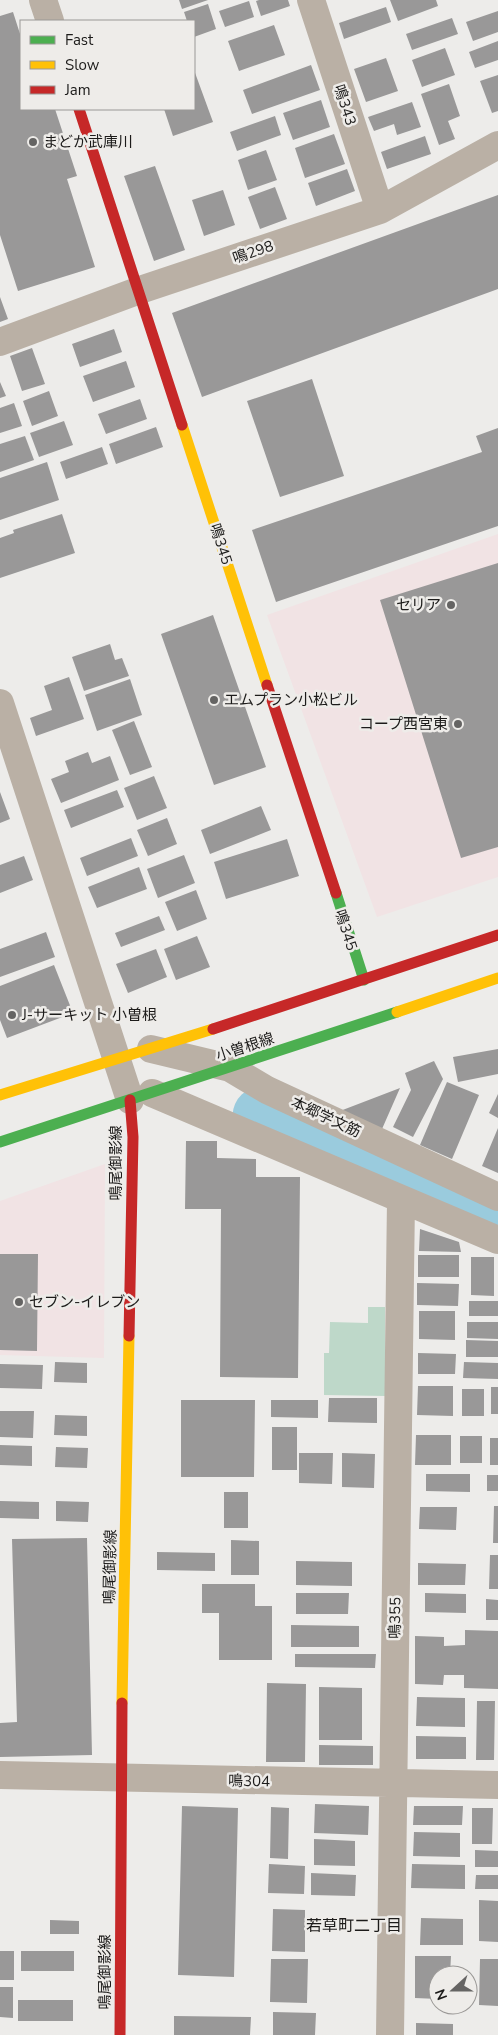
<svg xmlns="http://www.w3.org/2000/svg" width="498" height="2035" viewBox="0 0 498 2035" font-family="'Nunito Sans','Noto Sans JP',sans-serif">
<style>
.commercial{fill:#f1e3e4}
.green{fill:#bed8c9}
.lines{fill:none;stroke-linecap:round;stroke-linejoin:round}
.river{stroke:#9acbdd;stroke-width:59}
.building{fill:#999898}
.street{stroke:#bab0a5;stroke-width:28}
.fast{stroke:#4caf50;stroke-width:11}
.slow{stroke:#ffc107;stroke-width:11}
.jam{stroke:#c62828;stroke-width:11}
.poi-dot{fill:#656463;stroke:#eeece9;stroke-width:2}
.labels{text-anchor:middle;dominant-baseline:central;stroke-width:5;stroke-linejoin:round;paint-order:stroke}
.street-label{font-size:15px;fill:#1c1b1a;stroke:#eeece9}
.poi-label{font-size:15px;fill:#1c1b1a;stroke:#eeece9;text-anchor:start}
.neighbourhood-label{font-size:16px;fill:#1c1b1a;stroke:#eeece9}
</style>
<rect width="100%" height="100%" fill="#edecea"/>
<path class="commercial" d="M498,534V877L377,917L267,615Z
M105,1164L104,1358L0,1355V1201Z"/>
<path class="green" d="M368,1307H385V1396L324,1395V1353H329L330,1322L368,1323Z"/>
<g class="lines">
<path class="river" d="M262,1116L498,1221"/>
</g>
<path class="building" d="M179,0H208L182,9Z
M259,0H288L290,6L261,16L256,1Z
M390,0H436L438,6L398,21Z
M249,1L254,17L225,27L219,11Z
M208,4L216,29L194,37V21H187L184,12Z
M386,7L391,22L344,39L339,23Z
M498,11V32L473,41L466,22Z
M13,12L21,37V109H55L77,176L67,179L95,267L18,291L0,235V16Z
M452,18L458,34L412,50L406,34Z
M274,25L285,55L239,71L228,41Z
M498,41V60L475,68L469,52Z
M445,48L455,75L422,87L412,60Z
M386,58L398,91L366,102L354,69Z
M311,65L320,90L252,114L243,90Z
M194,70L213,122L173,136L164,109H194Z
M498,75V111L492,113L480,81Z
M449,84L460,116L448,121L455,139L439,145L421,94Z
M321,100L330,127L293,140L283,113Z
M412,102L421,127L397,135L394,124L374,131L368,117Z
M275,116L281,135L237,151L230,132Z
M334,134L345,164L305,178L295,148Z
M425,136L431,154L387,169L381,152Z
M266,150L277,180L248,190L238,160Z
M155,166L185,250L154,261L124,176Z
M347,169L355,191L316,206L308,183Z
M275,187L287,219L260,229L248,197Z
M223,190L235,225L204,236L192,200Z
M498,195V289L202,397L172,313Z
M0,297L8,319L0,322Z
M114,329L122,352L80,367L72,344Z
M32,348L45,384L22,391L10,356Z
M126,361L135,387L93,402L83,376Z
M312,379L344,476L280,497L247,401Z
M0,382L6,396L0,398Z
M49,391L58,416L32,426L23,401Z
M140,399L147,419L106,434L98,414Z
M14,403L22,426L0,433V408Z
M64,421L73,445L39,457L30,433Z
M156,427L163,447L116,464L109,444Z
M498,428V526L276,602L252,530L482,452L476,436Z
M25,436L34,460L0,472V444Z
M102,447L108,464L66,479L60,462Z
M47,462L59,500L0,520V478Z
M62,514L75,553L0,578V538L14,533L13,530Z
M498,563V847L461,858L380,600Z
M213,615L266,767L214,785L161,634Z
M110,644L115,660L122,658L129,676L84,691L72,657Z
M69,677L84,719L36,736L30,718L52,710L44,686Z
M130,679L142,715L97,731L85,695Z
M134,721L152,767L130,775L112,730Z
M88,752L92,763L110,756L119,780L61,803L51,779L69,772L65,761Z
M154,776L167,808L137,820L124,788Z
M117,790L124,807L71,828L64,810Z
M0,792L10,819L0,823Z
M261,806L271,830L210,854L201,830Z
M167,818L177,844L148,856L137,830Z
M131,838L138,856L87,876L80,858Z
M287,839L299,876L226,899L214,862Z
M184,855L195,883L158,898L147,869Z
M24,856L33,880L0,893V865Z
M139,867L147,889L97,908L88,887Z
M196,890L207,919L177,931L165,902Z
M159,916L165,930L121,947L115,933Z
M46,932L55,957L0,977V949Z
M197,936L210,967L176,980L164,949Z
M156,949L167,977L128,993L116,964Z
M54,965L73,1013L7,1038L0,1020V986Z
M498,1049V1074L458,1082L453,1057Z
M434,1061L443,1079L413,1137L393,1127L411,1090L405,1073Z
M447,1082L479,1095L452,1159L420,1145Z
M400,1088L382,1129L340,1111Z
M498,1094V1118L489,1113Z
M498,1128V1173L482,1166Z
M186,1141H217V1158L256,1159V1177H300L298,1378L220,1377L221,1209H185Z
M420,1229L459,1242L461,1252L419,1251Z
M0,1254H38L37,1351L0,1350Z
M418,1255H459V1277H418Z
M471,1257H494V1296L471,1295Z
M417,1283L459,1284L458,1306L417,1305Z
M469,1301H498V1316H469Z
M419,1311H455V1340L419,1339Z
M467,1322H498V1339L467,1338Z
M466,1340L498,1341V1357H466Z
M418,1353L456,1354L455,1374H418Z
M55,1362L87,1363V1383L54,1382Z
M464,1362L498,1363V1379L463,1378Z
M0,1364L43,1365L42,1389L0,1388Z
M418,1386H453V1416L417,1415Z
M491,1387H498V1414H491Z
M462,1389H484V1416H462Z
M329,1398H377V1423L328,1422Z
M181,1400H255L254,1477H181Z
M271,1400H318V1418L271,1417Z
M0,1411H34L33,1438L0,1437Z
M55,1415L87,1416V1436L54,1435Z
M272,1427H297V1470H272Z
M416,1435H451V1465H415Z
M460,1436H482V1463H460Z
M490,1438H498V1465H490Z
M0,1445L32,1446V1466L0,1465Z
M56,1447L88,1448L87,1468L55,1467Z
M299,1453H333L332,1484L299,1483Z
M342,1453L375,1454L374,1488L342,1487Z
M426,1474H470V1492L426,1491Z
M487,1475H498V1491H487Z
M224,1492H248V1528H224Z
M0,1501L39,1502V1519L0,1518Z
M56,1501L89,1502L88,1522L56,1521Z
M494,1506H498V1543H493Z
M420,1507H457L456,1530L419,1529Z
M87,1538L92,1755L0,1757V1723L17,1722L12,1539Z
M231,1540L259,1541V1575H231Z
M157,1552L215,1553V1571L157,1570Z
M490,1555H498V1589H489Z
M296,1561L352,1562V1586L296,1585Z
M418,1563L466,1564L465,1585H418Z
M202,1584H255V1606H272V1660H219V1613H202Z
M296,1593H349L348,1614H296Z
M425,1593L466,1594V1613L425,1612Z
M486,1599L498,1600V1620H486Z
M291,1625L359,1626V1647H291Z
M465,1630L498,1631V1689L464,1688V1675H444L443,1685L415,1684V1636L444,1637V1646L465,1645Z
M295,1654H376L375,1668L295,1667Z
M267,1683L306,1684L305,1762H266Z
M319,1687L362,1688V1740H319Z
M417,1697L465,1698V1727L416,1726Z
M477,1701H495L494,1760H476Z
M416,1736L466,1737V1759H416Z
M319,1745L373,1746V1765H319Z
M315,1804L369,1806L368,1835L314,1833Z
M182,1806L238,1808L234,1977L178,1975Z
M414,1806H463L462,1825H413Z
M271,1807L289,1808L288,1859L270,1858Z
M472,1808H493L492,1844H472Z
M414,1832L460,1833V1857L413,1856Z
M314,1839L355,1841V1866L314,1865Z
M475,1850L498,1851V1867H475Z
M269,1864L305,1866L304,1894L268,1893Z
M412,1864L465,1865V1889L411,1888Z
M311,1873L356,1875L355,1896L311,1895Z
M476,1875H498V1889H475Z
M479,1900L498,1901V1942L479,1941Z
M273,1909L305,1910V1952L272,1951Z
M421,1918L463,1919V1945H420Z
M50,1920L79,1921V1934H50Z
M0,1951H14V1980H0Z
M21,1951H74V1971H21Z
M415,1956H451L450,1975H438V1999L415,1998Z
M271,1959H308L307,2003L270,2002Z
M480,1959H498V2006L479,2005Z
M0,1987H13V2018L0,2017Z
M18,2000H73V2021H18Z
M273,2012L316,2013L315,2035H273Z
M174,2016L251,2017L250,2035H174Z
M416,2023L453,2024V2035H416Z"/>
<g class="lines">
<path class="street" d="M43,0L50,21
M311,0L380,210
M0,342L140,290L380,210L498,145
M0,703L130,1100
M151,1049L230,1068L267,1090L498,1197
M152,1093L498,1240
M0,1775L498,1785
M390,2035L401,1200"/>
<path class="fast" d="M336,893L364,980
M0,1142L397,1012"/>
<path class="slow" d="M182,425L267,685
M397,1012L498,978
M0,1095L213,1029
M122,1703L129,1336"/>
<path class="jam" d="M79,109L182,425
M267,685L336,893
M213,1029L498,935
M129,1336L133,1137L130,1100
M120,2035L122,1703"/>
</g>
<g class="poi-dot">
<circle cx="33" cy="142" r="5"/>
<circle cx="451" cy="605" r="5"/>
<circle cx="214" cy="700" r="5"/>
<circle cx="458" cy="724" r="5"/>
<circle cx="12" cy="1015" r="5"/>
<circle cx="19" cy="1302" r="5"/>
</g>
<g class="labels">
<g class="street-label">
<text transform="translate(345 105) rotate(72)">鳴343</text>
<text transform="translate(253 252) rotate(-19)">鳴298</text>
<text transform="translate(221 544) rotate(72)">鳴345</text>
<text transform="translate(346 930) rotate(72)">鳴345</text>
<text transform="translate(245 1047) rotate(-18)">小曽根線</text>
<text transform="translate(326 1117) rotate(25)">本郷学文筋</text>
<text transform="translate(116 1163) rotate(-90)">鳴尾御影線</text>
<text transform="translate(110 1567) rotate(-89)">鳴尾御影線</text>
<text transform="translate(395 1618) rotate(-89)">鳴355</text>
<text transform="translate(249 1781) rotate(1)">鳴304</text>
<text transform="translate(105 1972) rotate(-90)">鳴尾御影線</text>
</g>
<g class="poi-label">
<text x="43" y="142">まどか武庫川</text>
<text x="441" y="605" text-anchor="end">セリア</text>
<text x="224" y="700">エムプラン小松ビル</text>
<text x="448" y="724" text-anchor="end">コープ西宮東</text>
<text x="22" y="1015">J-サーキット 小曽根</text>
<text x="29" y="1302">セブン-イレブン</text>
</g>
<g class="neighbourhood-label">
<text x="354" y="1926">若草町二丁目</text>
</g>
</g>
<rect x="20" y="20" width="175" height="90" fill="#eeece9" stroke="#9a9896"/>
<rect x="30" y="36" width="25" height="8" fill="#4caf50" stroke="#9a9896"/>
<text x="65" y="45" font-size="15" fill="#1c1b1a">Fast</text>
<rect x="30" y="61" width="25" height="8" fill="#ffc107" stroke="#9a9896"/>
<text x="65" y="70" font-size="15" fill="#1c1b1a">Slow</text>
<rect x="30" y="86" width="25" height="8" fill="#c62828" stroke="#9a9896"/>
<text x="65" y="95" font-size="15" fill="#1c1b1a">Jam</text>
<g transform="translate(453 1990) rotate(249)"><circle r="24" fill="#eeece9" stroke="#9a9896"/>
<path d="M0-4L9 19L0 12L-9 19Z" fill="#656463"/>
<text y="-8" font-size="14" font-weight="bold" text-anchor="middle" fill="#1c1b1a">N</text>
</g>
</svg>
